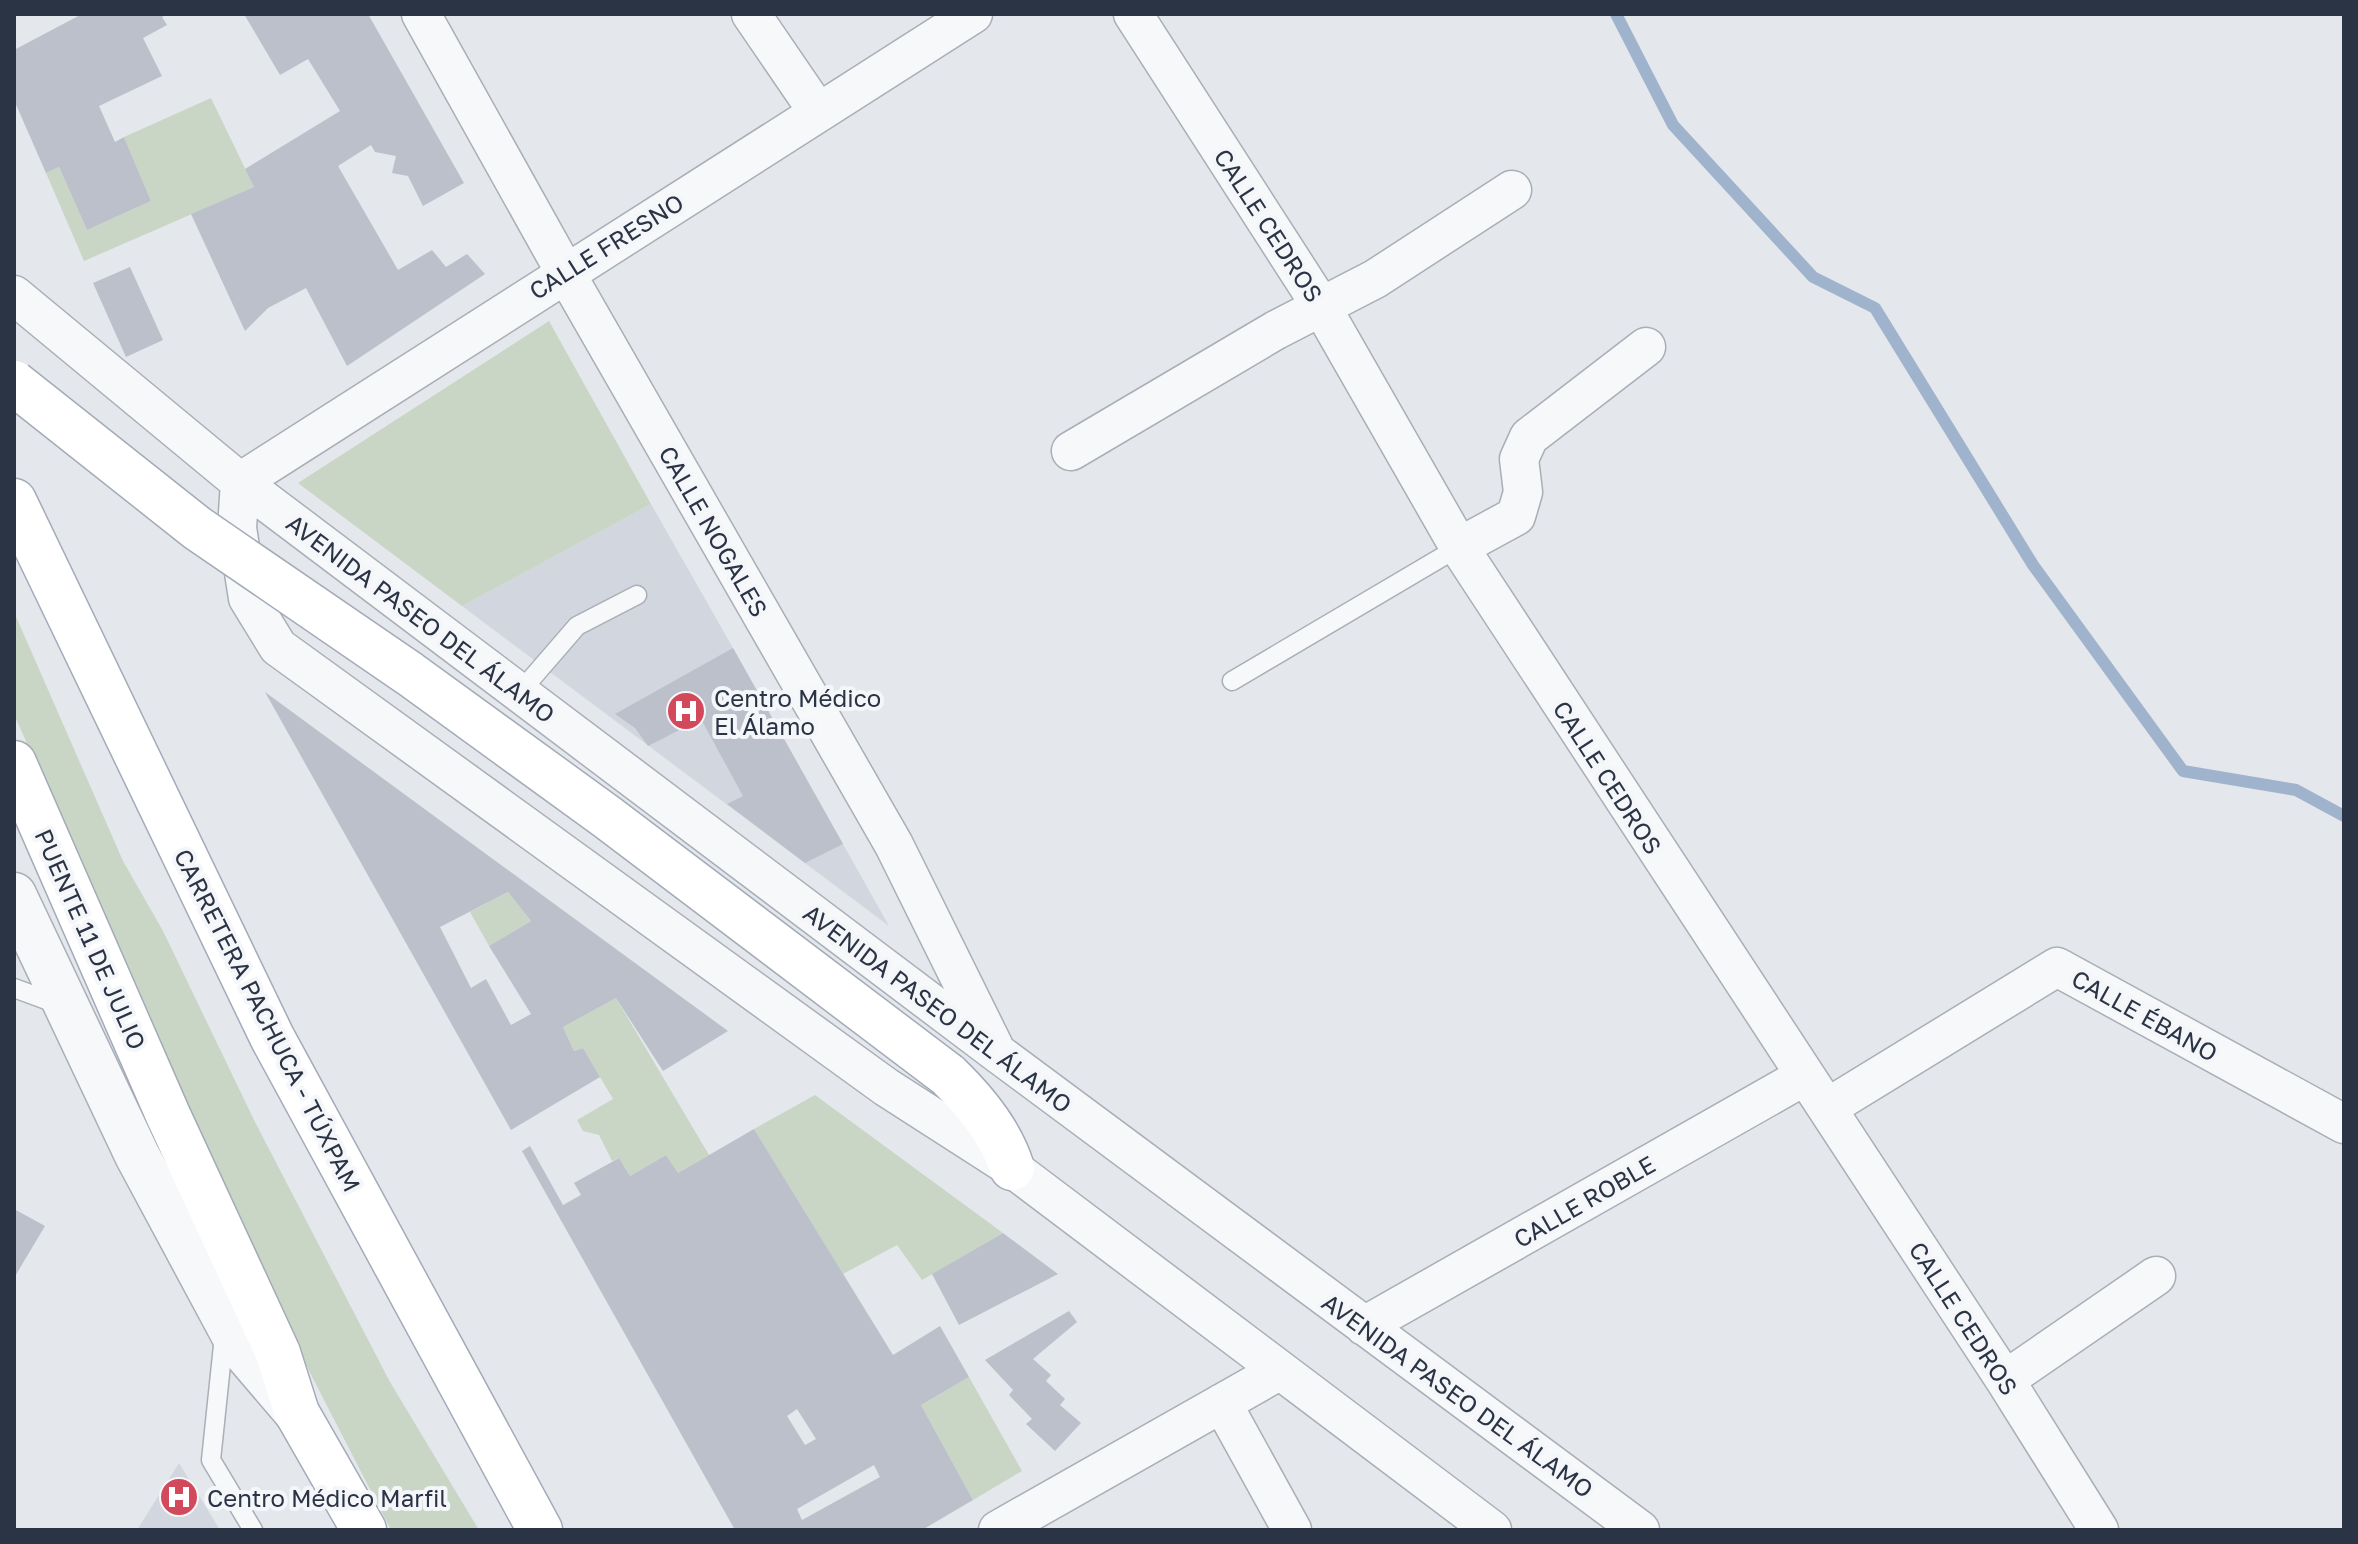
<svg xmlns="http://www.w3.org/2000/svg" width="2358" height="1544" viewBox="0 0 2358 1544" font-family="'Golos Text',sans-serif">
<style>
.built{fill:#d2d6de}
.green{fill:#c9d6c5}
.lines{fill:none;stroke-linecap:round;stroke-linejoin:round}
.stream{stroke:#9fb4cc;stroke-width:12}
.building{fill:#bbc0ca;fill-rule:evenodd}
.service-casing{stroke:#a9aeb7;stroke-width:21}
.minor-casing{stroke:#a9aeb7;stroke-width:41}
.tertiary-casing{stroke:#a9aeb7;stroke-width:47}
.primary-casing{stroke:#a3abb8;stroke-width:47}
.service{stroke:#f7f8fa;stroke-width:18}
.minor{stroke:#f7f8fa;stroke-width:38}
.tertiary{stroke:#f7f8fa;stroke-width:44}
.primary{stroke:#fff;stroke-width:44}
.primary-bridge-casing{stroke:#a3abb8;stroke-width:47;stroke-linecap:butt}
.primary-bridge{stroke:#fff;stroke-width:44}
.labels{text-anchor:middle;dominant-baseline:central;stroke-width:8;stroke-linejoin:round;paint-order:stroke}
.street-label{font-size:24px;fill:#2b3445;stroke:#f4f6f9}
.poi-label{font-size:24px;fill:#2b3445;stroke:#f4f6f9;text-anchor:start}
</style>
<rect width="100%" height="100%" fill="#e4e7ec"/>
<path class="built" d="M651,504L733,648L889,926L462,606Z
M179,1463L220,1530H137Z"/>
<path class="green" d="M211,98L254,187L84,261L46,173L59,167L87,230L151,201L124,137Z
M549,321L651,504L462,606L298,483Z
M14,612L123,861L163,931L255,1122L390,1382L479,1530H391L269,1293L14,714Z
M508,892L531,921L489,946L470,912Z
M616,998L709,1155L678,1173L666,1155L630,1176L619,1158L612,1161L599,1135L583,1131L577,1120L613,1099L583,1048L574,1051L563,1027Z
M815,1095L1003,1233L922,1280L897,1245L843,1274L754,1129Z
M969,1377L1022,1471L973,1500L921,1405Z"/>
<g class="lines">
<path class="stream" d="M1616,14L1673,125L1813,277L1875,308L2033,565L2183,771L2296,790L2344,816"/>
</g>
<path class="building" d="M82,14H167L162,17L167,25L143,38L162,76L99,106L115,142L124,137L151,201L87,230L59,167L46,173L14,100V50Z
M244,14H368L464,183L423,206L408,176L392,173L396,156L375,152L371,145L338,166L398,270L432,250L446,267L467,254L485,274L347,366L306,288L268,308L245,331L191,214L254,187L245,169L340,111L308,59L280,75Z
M130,267L163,340L126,357L93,283Z
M733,648L843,844L805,863L727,804L743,796L701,719L648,746L635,728L615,714Z
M265,692L430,813L728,1031L663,1071L616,998L563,1027L574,1051L583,1048L600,1077L511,1130ZM508,892L531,921L489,946L531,1014L511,1025L486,979L471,988L440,927Z
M754,1129L893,1355L940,1326L969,1377L921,1405L973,1500L922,1530H735L522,1151L530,1146L563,1205L581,1195L574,1183L619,1158L630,1176L666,1155L678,1173ZM797,1409L816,1439L805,1445L787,1416ZM874,1465L880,1477L802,1520L797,1509Z
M14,1209L45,1226L14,1278Z
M1003,1233L1058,1274L959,1325L932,1274Z
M1069,1311L1077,1322L1033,1359L1051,1375L1046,1381L1065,1399L1060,1405L1081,1423L1055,1451L1026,1424L1032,1419L1009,1395L1013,1390L985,1360Z"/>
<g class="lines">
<defs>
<path id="service" d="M1232,681L1459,547
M520,692L577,626L637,595
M14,988L60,1005
M224,1336L211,1460L253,1530"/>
<path id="minor" d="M421,14L565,272L894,845L994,1047
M751,14L818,112
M973,14L240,482L237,528L248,598L278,647L886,1087L1012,1168L1492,1530
M1133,14L1321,306L1459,547L2005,1380L2099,1530
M14,295L240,482L996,1052L1640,1530
M1071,451L1276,330L1375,279L1512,190
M1459,547L1516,516L1523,492L1519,459L1529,437L1646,347
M1827,1108L2057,967L2344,1124
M1364,1326L1803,1077
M2005,1380L2156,1276
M1222,1403L1292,1530
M998,1530L1277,1372"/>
<path id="tertiary" d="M14,895L137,1155L239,1345L297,1413"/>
<path id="primary" d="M14,501L272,1037L540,1530
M14,763L168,1115L278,1353L297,1413L364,1530
M948,1075C975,1101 1001,1132 1012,1168"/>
</defs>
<use href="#service" class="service-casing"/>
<use href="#minor" class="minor-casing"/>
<use href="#tertiary" class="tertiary-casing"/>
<use href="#primary" class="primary-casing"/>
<use href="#service" class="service"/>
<use href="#minor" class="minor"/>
<use href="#tertiary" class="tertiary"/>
<use href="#primary" class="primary"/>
<defs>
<path id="primary-bridge" d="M14,383L197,528L410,674L607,817L948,1075"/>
</defs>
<use href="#primary-bridge" class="primary-bridge-casing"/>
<use href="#primary-bridge" class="primary-bridge"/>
</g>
<defs>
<symbol id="hospital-disc" viewBox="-11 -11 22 22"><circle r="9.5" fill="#d1495b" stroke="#f4f6f9"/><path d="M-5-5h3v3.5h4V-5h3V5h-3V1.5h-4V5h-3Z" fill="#fff"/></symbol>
</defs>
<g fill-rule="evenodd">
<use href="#hospital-disc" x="664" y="689" width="44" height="44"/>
<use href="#hospital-disc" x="157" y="1475" width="44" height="44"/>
</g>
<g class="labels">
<g class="street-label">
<text transform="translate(1269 225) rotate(57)">CALLE CEDROS</text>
<text transform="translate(606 246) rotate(-32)">CALLE FRESNO</text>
<text transform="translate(714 531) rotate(60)">CALLE NOGALES</text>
<text transform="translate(421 618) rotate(37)">AVENIDA PASEO DEL ÁLAMO</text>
<text transform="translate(1608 777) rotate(57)">CALLE CEDROS</text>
<text transform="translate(91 939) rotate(66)">PUENTE 11 DE JULIO</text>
<text transform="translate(938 1008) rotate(37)">AVENIDA PASEO DEL ÁLAMO</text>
<text transform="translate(2145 1015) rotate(29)">CALLE ÉBANO</text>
<text transform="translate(268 1020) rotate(63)">CARRETERA PACHUCA - TÚXPAM</text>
<text transform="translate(1584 1201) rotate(-30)">CALLE ROBLE</text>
<text transform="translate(1964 1318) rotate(57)">CALLE CEDROS</text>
<text transform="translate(1458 1395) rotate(36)">AVENIDA PASEO DEL ÁLAMO</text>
</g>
<g class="poi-label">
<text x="714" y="697">Centro Médico<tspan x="714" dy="28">El Álamo</tspan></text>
<text x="207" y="1497">Centro Médico Marfil</text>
</g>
</g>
<rect width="2358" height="1544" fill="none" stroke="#2b3445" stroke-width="32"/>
</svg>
